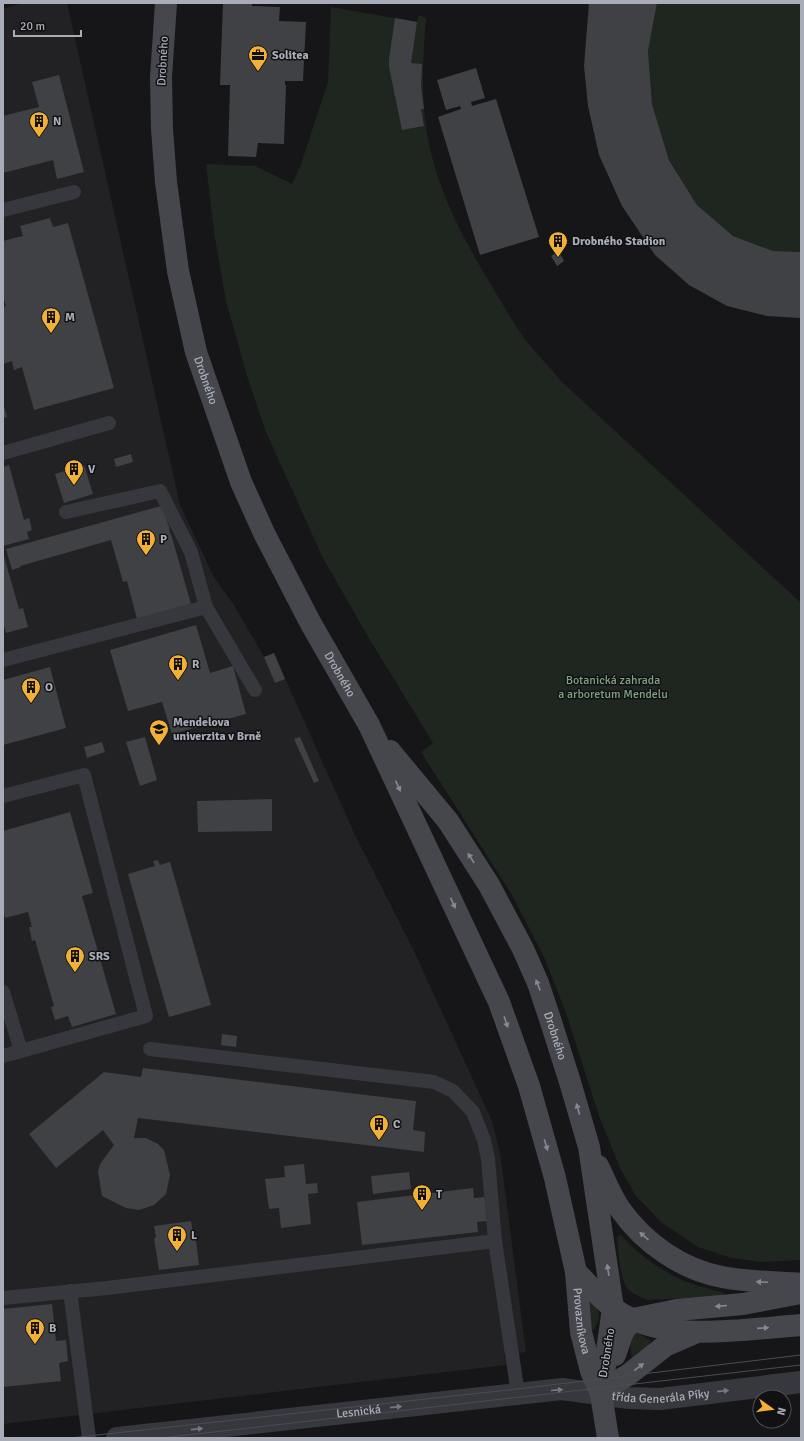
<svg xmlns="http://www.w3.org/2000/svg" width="804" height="1441" viewBox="0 0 804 1441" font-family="Signika,sans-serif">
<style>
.built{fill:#222225}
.green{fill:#1e261f}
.building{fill:#404145}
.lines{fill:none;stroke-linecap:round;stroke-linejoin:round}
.lane{stroke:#37383d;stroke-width:14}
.street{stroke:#37383d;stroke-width:22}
.secondary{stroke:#45474d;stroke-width:22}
.tram{stroke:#4a4c52;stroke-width:1}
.oneway{fill:#858993}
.oneway2{fill:#757881}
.labels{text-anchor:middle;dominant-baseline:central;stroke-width:3;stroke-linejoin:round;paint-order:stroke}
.poi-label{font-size:12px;font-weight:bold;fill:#a8adb8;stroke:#111113;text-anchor:start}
.street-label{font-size:12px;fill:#a8adb8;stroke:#111113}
.park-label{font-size:12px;fill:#7fa381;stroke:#111113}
</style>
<rect width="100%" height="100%" fill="#161618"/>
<path class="built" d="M23,3H67L180,505L214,577L234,605L264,657L274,653L355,835L413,949L492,1121L500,1153L526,1352L504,1355L506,1365L3,1424V9Z"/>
<path class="green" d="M657,3H801V252L773,251L733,236L697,205L669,159L652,104L648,51Z
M331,7L417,22L419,15L426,18C423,54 421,90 426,127C435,187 462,237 493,288C504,306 514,325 527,342C538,355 550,368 561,381L801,603V1260L762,1262L732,1258L698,1247L661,1222L636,1196L620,1168L599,1116L566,1013L544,957L512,895L421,752L433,743L367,635L322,556L266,432L247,376L226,301L214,232L206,164L255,166L292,184L300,167L328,82Z
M619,1235L622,1236C639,1255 660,1270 682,1280C696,1286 711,1289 724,1293V1296L647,1300C641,1297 633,1294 628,1289C619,1278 619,1253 617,1238Z
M586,1294C597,1308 604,1312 594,1330H591Z
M636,1332L651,1341L646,1348L632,1359L629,1335Z"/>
<path class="building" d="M223,3H252V6L280,7L279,21L306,22L303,81H285V85H286L284,144L258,143L256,157L228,156L230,85H220Z
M589,3H657L648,51L652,104L669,160L697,205L733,236L773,251L801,252V318L767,316L727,306L689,285L655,255L622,206L599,155L588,106L584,66Z
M395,18L417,22L411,63L422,64L421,86L424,109H421L424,126L402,130L389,67V59Z
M476,68L485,98L471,102L472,106L496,99L539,237L480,255L438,117L461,109L460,106L446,110L437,80Z
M59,75L84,172L57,179L53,160L3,173V116L39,107L32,82Z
M50,218L53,227L68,223L114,388L34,410L22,367L14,370L12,361L3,364V307L6,306L3,297V241L23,236L20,226Z
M559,251L564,261L557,266L551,256Z
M3,403L7,417L3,418Z
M131,454L133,462L116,467L114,459Z
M9,465L24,520L29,518L32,530L27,532L29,539L3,546V467Z
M84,465L93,494L64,503L55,474Z
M161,506H163L168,524L169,526L170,534H171L191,604L137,619L127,581L123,582L111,540L20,566L21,567L12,570L6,549Z
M3,553L19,609L23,608L28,627L6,633L4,626L3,627Z
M196,625L210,673L233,666L246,714L172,734L162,702L128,711L110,650Z
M274,653L285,679L275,683L264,657Z
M50,667L66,728L3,745V680Z
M145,737L157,780L140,786L126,742Z
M300,737L319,781L314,783L294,739Z
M102,742L105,752L87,758L84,747Z
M272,799V831L198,832L197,801Z
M70,812L93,893L82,896L116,1014L72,1027L68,1016L55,1020L51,1007L54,1006L35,940L32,941L29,927H32L28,912L5,918L3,909V831Z
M158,860L160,865L170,862L211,1005L169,1017L128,874L155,866L153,861Z
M222,1034L237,1036L236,1047L221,1045Z
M143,1068L416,1101L413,1130L425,1132L424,1152L138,1118L134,1138H146L158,1144L164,1150L170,1175L166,1194L154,1205L139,1210L126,1208L102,1196L98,1172L100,1164L114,1145L103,1130L56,1168L29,1134L104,1072L141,1077Z
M304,1164L306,1184L317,1183L318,1193L308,1194L311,1224L281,1228L279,1208L269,1209L265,1179L285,1177L284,1166Z
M409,1172L411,1189L373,1194L371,1176Z
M473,1188L474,1198L485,1197L487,1221L477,1222L478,1232L362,1245L357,1202Z
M191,1221L193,1233L195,1232L199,1265L159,1270L154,1238L156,1237L154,1226Z
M52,1304L56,1341L66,1340L68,1361L59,1363L61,1381L3,1387V1349H4L3,1309Z"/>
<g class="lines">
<path class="lane" d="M3,210L74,192
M3,453L109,423
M66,512L160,491L191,552L206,607
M3,660L206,607L255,690
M3,796L84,775L146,1016L21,1051
M3,992L21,1051L3,1056
M495,1241L518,1394
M70,1291L89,1438
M3,1298L107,1288L495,1241L488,1159L484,1140L473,1112L453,1091L434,1082L150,1049"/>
<path class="street" id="s1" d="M117,1438L562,1389L629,1398L660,1399L801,1382"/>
<g class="secondary">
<path id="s2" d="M166,3L161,77L162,129L166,182L178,271L196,352L241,482L264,533L310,622L369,725L499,1002L529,1086L555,1178L576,1272L581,1332L591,1371L601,1394L608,1438"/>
<path id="s3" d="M390,751L448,821L489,885L523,949L538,983L550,1019L570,1082L589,1147L613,1308L601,1394"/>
<path d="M598,1166C605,1180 611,1196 620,1209C644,1243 681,1269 722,1277C748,1282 775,1282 801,1284"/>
<path d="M576,1272C588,1284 600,1298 613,1308C662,1345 744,1329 801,1325"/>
<path d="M615,1355L623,1332L633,1319L677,1310L743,1304L801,1293"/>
<path d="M601,1394L606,1388L628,1375L665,1346L695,1333"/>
</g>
<path class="tram" d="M70,1438L517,1389L801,1355
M161,1438L801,1365"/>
</g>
<defs><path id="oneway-solid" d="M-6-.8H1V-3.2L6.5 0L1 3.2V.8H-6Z"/></defs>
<g class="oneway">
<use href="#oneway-solid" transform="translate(398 786) rotate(65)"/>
<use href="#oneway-solid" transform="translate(471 858) rotate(-122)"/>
<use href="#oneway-solid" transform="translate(453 903) rotate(65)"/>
<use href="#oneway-solid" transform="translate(538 985) rotate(-111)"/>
<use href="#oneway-solid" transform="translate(506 1022) rotate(71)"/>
<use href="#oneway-solid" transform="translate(578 1109) rotate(-106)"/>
<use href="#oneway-solid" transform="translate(546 1145) rotate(74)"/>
<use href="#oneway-solid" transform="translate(644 1236) rotate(-139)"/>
<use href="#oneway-solid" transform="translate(608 1270) rotate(-99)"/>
<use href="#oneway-solid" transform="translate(762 1282) rotate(-177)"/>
<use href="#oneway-solid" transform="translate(721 1306) rotate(175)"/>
<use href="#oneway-solid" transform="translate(763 1328) rotate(-4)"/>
<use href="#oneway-solid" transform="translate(639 1367) rotate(-37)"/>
</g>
<g class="oneway2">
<use href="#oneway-solid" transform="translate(557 1390) rotate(-5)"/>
<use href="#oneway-solid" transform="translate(723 1391) rotate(-6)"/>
<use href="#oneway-solid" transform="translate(396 1407) rotate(-6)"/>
<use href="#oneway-solid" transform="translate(197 1429) rotate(-6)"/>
</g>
<defs>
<symbol id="office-pin" viewBox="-11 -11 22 30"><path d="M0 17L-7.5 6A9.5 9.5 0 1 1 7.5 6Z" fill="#f2b134" stroke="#111113"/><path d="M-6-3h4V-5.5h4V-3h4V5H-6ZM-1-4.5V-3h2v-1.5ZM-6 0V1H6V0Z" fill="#111"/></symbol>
<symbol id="building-pin" viewBox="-11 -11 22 30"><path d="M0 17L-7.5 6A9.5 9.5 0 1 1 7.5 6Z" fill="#f2b134" stroke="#111113"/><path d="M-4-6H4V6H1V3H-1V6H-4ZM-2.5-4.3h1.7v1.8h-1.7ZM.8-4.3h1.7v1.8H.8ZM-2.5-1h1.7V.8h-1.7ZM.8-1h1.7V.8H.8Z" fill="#111"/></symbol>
<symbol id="university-pin" viewBox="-11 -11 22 30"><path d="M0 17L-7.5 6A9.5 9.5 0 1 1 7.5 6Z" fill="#f2b134" stroke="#111113"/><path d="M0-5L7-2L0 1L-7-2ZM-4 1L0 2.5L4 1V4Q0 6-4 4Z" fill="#111"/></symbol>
</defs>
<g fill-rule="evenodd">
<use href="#office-pin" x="247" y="44" width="22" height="30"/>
<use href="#building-pin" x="28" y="110" width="22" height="30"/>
<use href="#building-pin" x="547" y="230" width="22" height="30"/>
<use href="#building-pin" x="40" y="306" width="22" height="30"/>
<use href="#building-pin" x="63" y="458" width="22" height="30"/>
<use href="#building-pin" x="135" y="528" width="22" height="30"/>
<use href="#building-pin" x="167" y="653" width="22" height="30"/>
<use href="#building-pin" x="20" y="676" width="22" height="30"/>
<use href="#university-pin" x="148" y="718" width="22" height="30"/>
<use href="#building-pin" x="64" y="945" width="22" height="30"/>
<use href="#building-pin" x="368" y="1113" width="22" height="30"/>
<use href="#building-pin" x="411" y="1183" width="22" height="30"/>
<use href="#building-pin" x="166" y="1224" width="22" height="30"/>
<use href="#building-pin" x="24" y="1317" width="22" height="30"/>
</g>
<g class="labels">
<g class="poi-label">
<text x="272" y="55">Solitea</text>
<text x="53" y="121">N</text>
<text x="572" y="241">Drobného Stadion</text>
<text x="65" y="317">M</text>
<text x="88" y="469">V</text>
<text x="160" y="539">P</text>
<text x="192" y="664">R</text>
<text x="45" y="687">O</text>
<text x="173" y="722">Mendelova<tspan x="173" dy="14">univerzita v Brně</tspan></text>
<text x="89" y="956">SRS</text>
<text x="393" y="1124">C</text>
<text x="436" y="1194">T</text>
<text x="191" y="1235">L</text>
<text x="49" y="1328">B</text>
</g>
<g class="street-label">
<text transform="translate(163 61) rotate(-87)">Drobného</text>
<text stroke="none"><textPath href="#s2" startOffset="382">Drobného</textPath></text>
<text stroke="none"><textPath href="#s2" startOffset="706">Drobného</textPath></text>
<text stroke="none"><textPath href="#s3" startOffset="332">Drobného</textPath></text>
<text stroke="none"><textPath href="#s2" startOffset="1401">Provazníkova</textPath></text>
<text transform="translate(607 1353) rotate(-81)">Drobného</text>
<text stroke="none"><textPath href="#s1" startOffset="547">třída Generála Píky</textPath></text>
<text stroke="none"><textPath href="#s1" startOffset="243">Lesnická</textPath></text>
</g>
<g class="park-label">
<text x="613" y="680">Botanická zahrada<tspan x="613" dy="14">a arboretum Mendelu</tspan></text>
</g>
</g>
<rect width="804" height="1441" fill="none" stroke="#a8adb8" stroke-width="8"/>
<g transform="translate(772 1409) rotate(104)"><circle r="19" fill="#111113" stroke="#4d4f55"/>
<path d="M0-3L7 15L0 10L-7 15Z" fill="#f2b134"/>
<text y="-6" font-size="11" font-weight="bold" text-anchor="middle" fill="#a8adb8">N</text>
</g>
<path d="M14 30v6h67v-6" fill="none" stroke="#a8adb8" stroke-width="2"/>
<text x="20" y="30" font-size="12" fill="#a8adb8" stroke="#111113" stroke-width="3" paint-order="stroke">20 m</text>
</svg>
